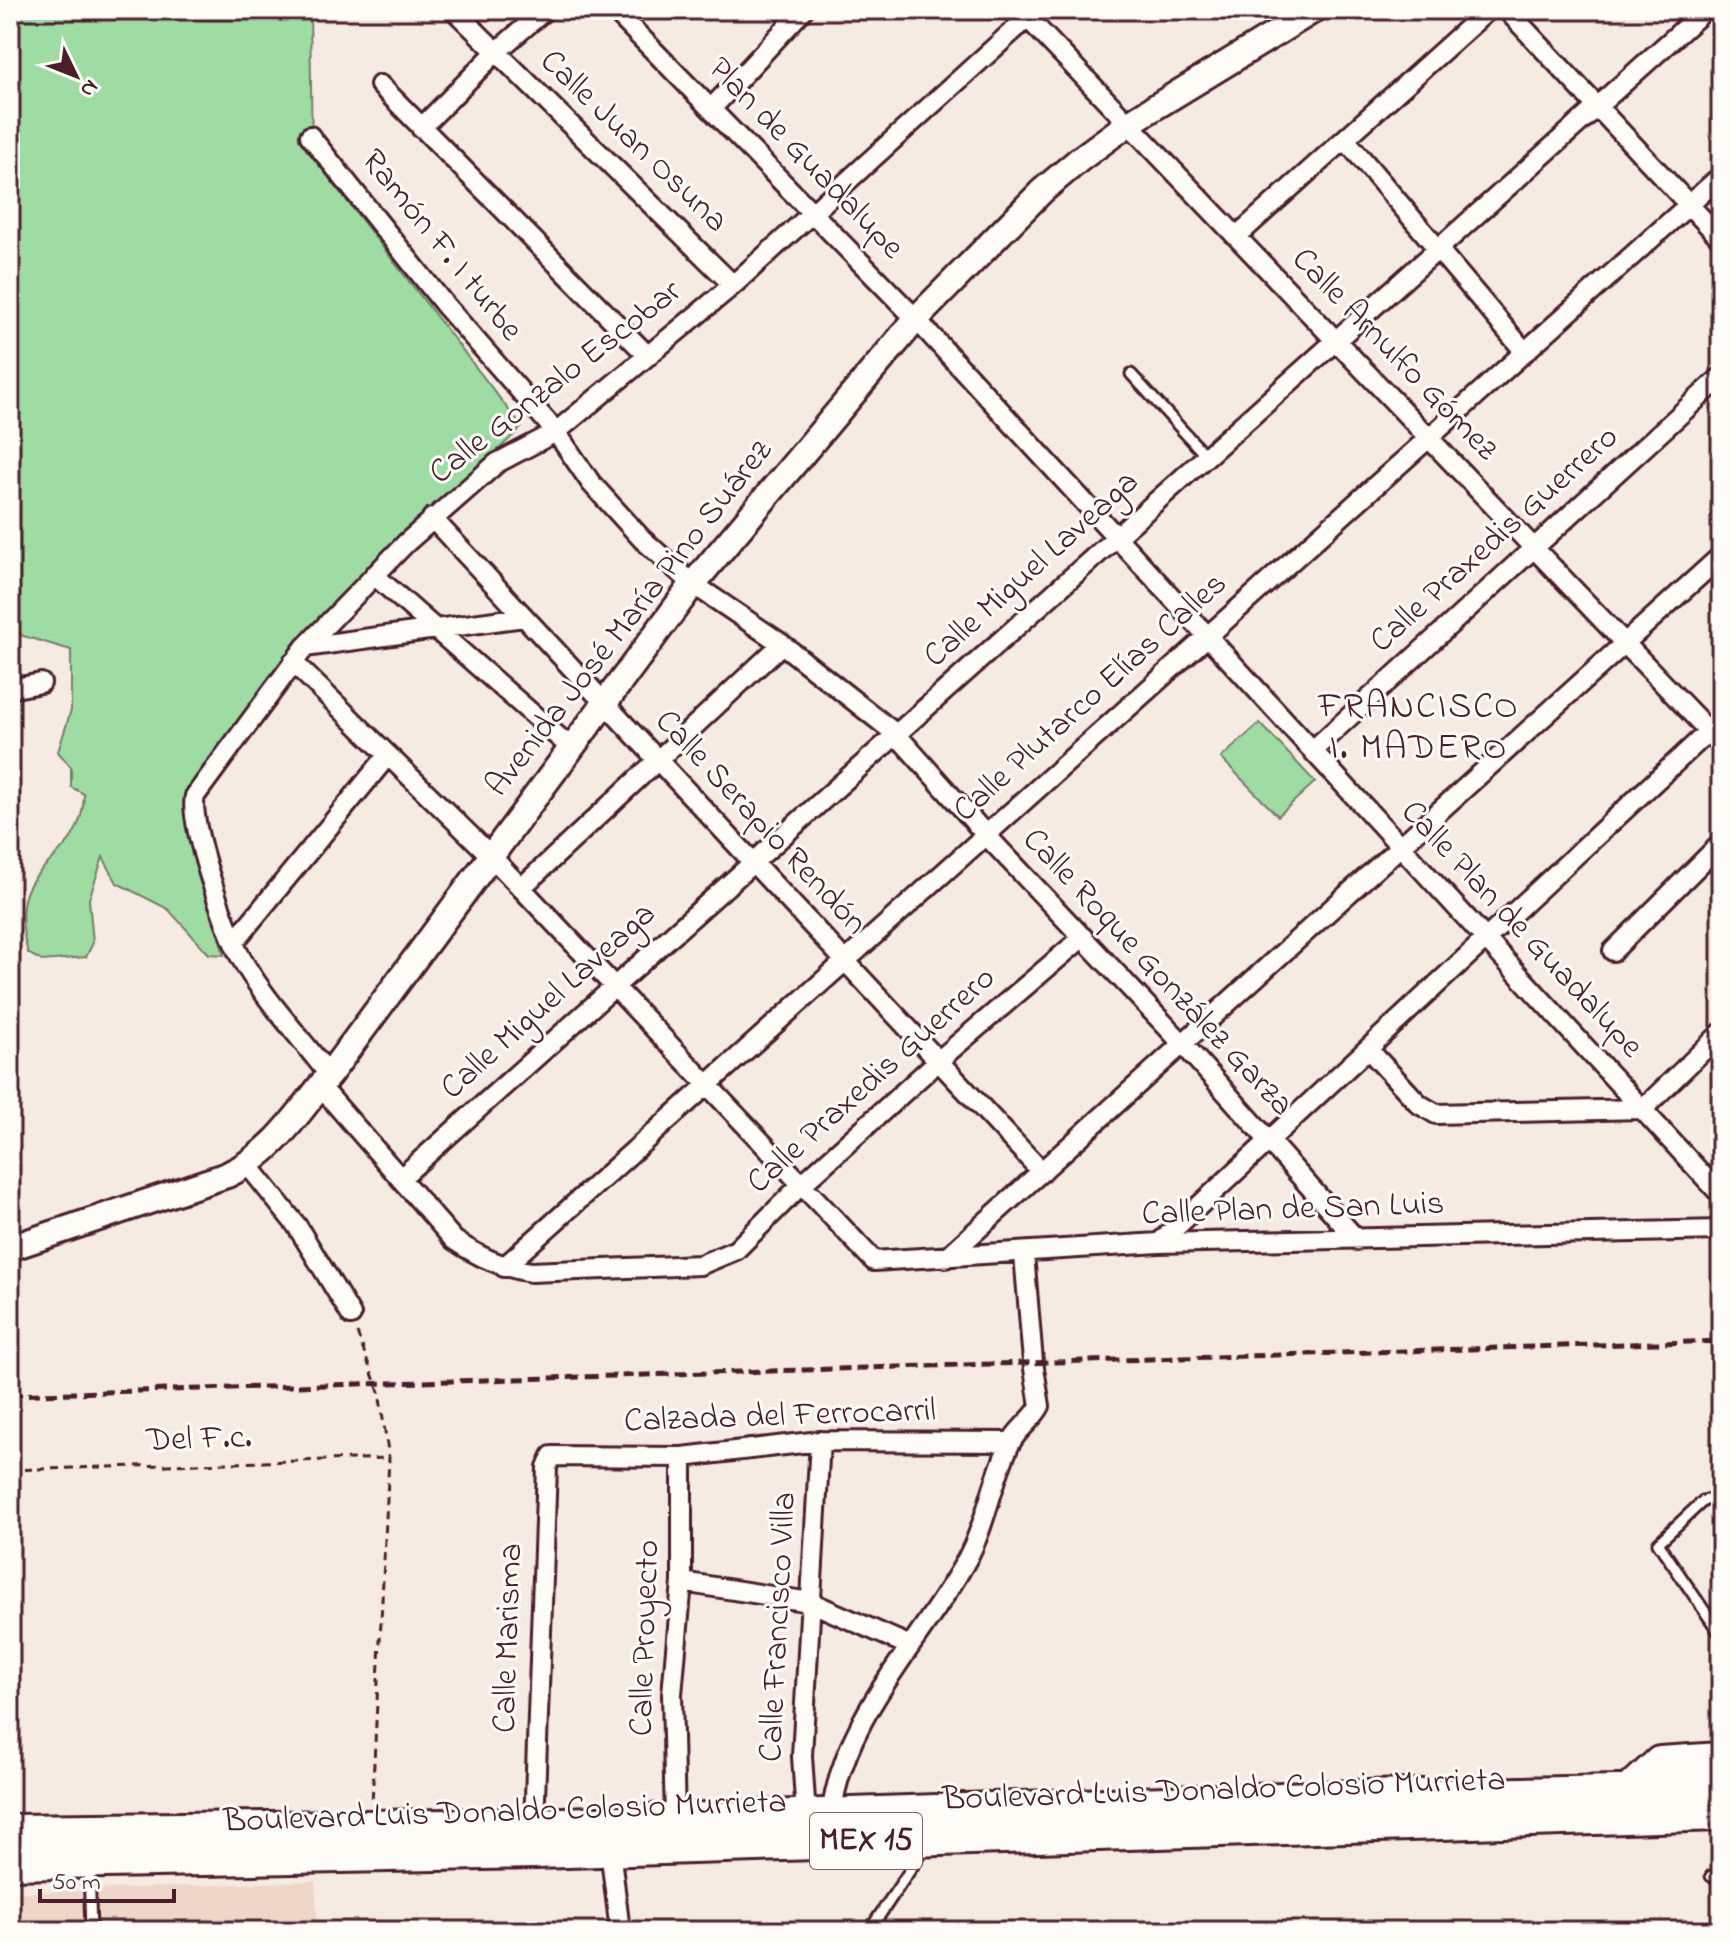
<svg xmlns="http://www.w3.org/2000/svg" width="1731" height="1941" viewBox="0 0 1731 1941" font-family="'Indie Flower',sans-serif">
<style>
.built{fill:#eed7c8}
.green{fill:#9edca4;stroke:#747e68;stroke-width:2}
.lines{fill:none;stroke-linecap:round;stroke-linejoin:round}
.service-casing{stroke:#4a1f2b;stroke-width:15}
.minor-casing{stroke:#4a1f2b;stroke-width:24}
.tertiary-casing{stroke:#4a1f2b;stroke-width:30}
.trunk-casing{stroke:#4a1f2b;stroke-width:38}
.path{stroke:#4a1f2b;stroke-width:3;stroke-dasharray:8 6;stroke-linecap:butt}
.service{stroke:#fdfcf7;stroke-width:9}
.minor{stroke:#fdfcf7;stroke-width:18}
.tertiary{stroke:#fdfcf7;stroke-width:24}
.trunk{stroke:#fdfcf7;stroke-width:32}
.rail{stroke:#4a1f2b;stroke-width:5;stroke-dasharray:12 6;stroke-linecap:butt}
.labels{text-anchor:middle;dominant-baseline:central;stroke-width:6;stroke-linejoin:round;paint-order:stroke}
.shield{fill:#fdfcf7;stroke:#806168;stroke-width:2}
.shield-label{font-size:32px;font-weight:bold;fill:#4a1f2b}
.street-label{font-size:34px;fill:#4a1f2b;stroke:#fdfcf7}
.neighbourhood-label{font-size:36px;letter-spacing:2px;fill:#4a1f2b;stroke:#fdfcf7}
</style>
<rect width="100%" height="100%" fill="#f6ebe2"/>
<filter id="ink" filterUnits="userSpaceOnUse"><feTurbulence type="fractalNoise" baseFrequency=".0125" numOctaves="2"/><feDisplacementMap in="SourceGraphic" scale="16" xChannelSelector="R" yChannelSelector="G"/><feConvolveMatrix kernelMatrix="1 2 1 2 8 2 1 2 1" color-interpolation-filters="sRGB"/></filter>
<g filter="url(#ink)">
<path class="built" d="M315,1881L318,1931H10V1893Z"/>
<path class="green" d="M10,10H310L312,156L522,427C439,507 354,586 278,673C242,715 207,755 183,806L224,955L209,954L168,909L117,883L103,857L89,899L93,943L86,957L42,961L28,953C0,853 82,875 84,794L71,787V767L58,752L71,710V650L10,632Z
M1260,723L1315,782L1278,816L1221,758Z"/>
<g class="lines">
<defs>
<path id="service" d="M1131,374L1206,456
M1721,1496L1703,1501L1658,1543L1721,1635
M89,1866L91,1931
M1711,1876H1721
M869,1931L925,1848"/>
<path id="minor" d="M454,10L733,285
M614,10L916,319L1721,1195
M1020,10L1721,744
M1507,10L1721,239
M380,85L648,356
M711,109L803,10
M421,128L495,53L545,10
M310,136L444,304L556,432L591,483L642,539L693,584L782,644L896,734L986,835L1183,1044L1357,1240
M1345,139L1525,352
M1237,236L1488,10
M432,518L1042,1172
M374,575L570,747
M305,647L524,617
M293,662L490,855L874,1261L1159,1243L1721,1230
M10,689L41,683
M1313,750L1721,377
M521,888L782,644
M234,942L388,755
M1613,951L1721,843
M1368,1049L1419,1104L1436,1114L1643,1109L1721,1033
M329,1075C302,1039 260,994 240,956C226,930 188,821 195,796L305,647L406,543L497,463L556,432L733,285L1036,10
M320,1086L454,1240C479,1257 501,1267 531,1272L700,1265L736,1250L800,1186L938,1061L1083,937
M248,1165L297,1226L351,1315
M402,1177L1705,10
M1159,1243L1721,720
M946,1258L1721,556
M504,1267L1721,176
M682,1582L810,1602L908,1645
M806,1816L802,1756L820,1441
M831,1816C844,1713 920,1645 967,1559C987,1522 992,1480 1010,1444C1017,1429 1033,1420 1040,1406L1033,1362L1024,1254
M675,1821L672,1694L682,1582V1457
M534,1825L547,1467L552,1456L682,1457L820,1441L1011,1442
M610,1849L620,1931"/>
<path id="tertiary" d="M10,1248L227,1175C273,1154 298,1113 329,1075L693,584L916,319L1042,191L1080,159L1129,123L1314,10"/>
<path id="trunk" d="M1628,1793L1660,1763L1721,1759
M10,1831L534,1825L1311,1798L1721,1790
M10,1863L536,1852L1721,1814"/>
</defs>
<use href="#service" class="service-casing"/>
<use href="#minor" class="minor-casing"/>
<use href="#tertiary" class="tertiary-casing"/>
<use href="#trunk" class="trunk-casing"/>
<path class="path" d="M357,1333L379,1392L389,1458L372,1804
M10,1470L389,1458"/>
<use href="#service" class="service"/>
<use href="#minor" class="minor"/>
<use href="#tertiary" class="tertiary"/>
<use href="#trunk" class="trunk"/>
<path class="rail" d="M10,1395L1721,1341"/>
</g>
</g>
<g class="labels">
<rect class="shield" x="810" y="1813" width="112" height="56" rx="6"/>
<g class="shield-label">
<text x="866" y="1841">MEX 15</text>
</g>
<g class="street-label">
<text transform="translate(633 142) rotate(44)">Calle Juan Osuna</text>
<text transform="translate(805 159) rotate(46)">Plan de Guadalupe</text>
<text transform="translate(441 246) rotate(51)">Ramón F. I turbe</text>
<text transform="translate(1394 355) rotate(46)">Calle Arnulfo Gómez</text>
<text transform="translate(556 383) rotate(-38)">Calle Gonzalo Escobar</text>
<text transform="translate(1495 540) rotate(-42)">Calle Praxedis Guerrero</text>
<text transform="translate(1032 570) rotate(-42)">Calle Miguel Laveaga</text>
<text transform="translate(630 619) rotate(-52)">Avenida José María Pino Suárez</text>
<text transform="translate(1091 698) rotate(-42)">Calle Plutarco Elías Calles</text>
<text transform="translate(760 823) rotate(47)">Calle Serapio Rendón</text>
<text transform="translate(1521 930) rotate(47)">Calle Plan de Guadalupe</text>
<text transform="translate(1157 973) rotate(47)">Calle Roque González Garza</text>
<text transform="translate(549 1002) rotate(-42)">Calle Miguel Laveaga</text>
<text transform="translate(872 1081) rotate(-42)">Calle Praxedis Guerrero</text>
<text transform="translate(1293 1210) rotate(-2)">Calle Plan de San Luis</text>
<text transform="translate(780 1417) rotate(-2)">Calzada del Ferrocarril</text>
<text transform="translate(199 1440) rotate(-2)">Del F.c.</text>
<text transform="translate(779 1627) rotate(-87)">Calle Francisco Villa</text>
<text transform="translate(509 1638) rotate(-88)">Calle Marisma</text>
<text transform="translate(646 1638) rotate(-88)">Calle Proyecto</text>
<text transform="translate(1224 1791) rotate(-2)">Boulevard Luis Donaldo Colosio Murrieta</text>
<text transform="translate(505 1813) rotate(-2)">Boulevard Luis Donaldo Colosio Murrieta</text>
</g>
<g class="neighbourhood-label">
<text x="1419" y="708">FRANCISCO<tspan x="1419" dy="41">I. MADERO</tspan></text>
</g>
</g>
<rect width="1731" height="1941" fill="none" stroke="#fdfcf7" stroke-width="40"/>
<rect x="20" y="20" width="1691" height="1901" fill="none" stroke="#4a1f2b" stroke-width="3" filter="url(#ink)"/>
<g transform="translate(76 76) rotate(133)" stroke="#fdfcf7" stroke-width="6" paint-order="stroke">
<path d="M0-6L14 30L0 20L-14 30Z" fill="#4a1f2b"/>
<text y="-12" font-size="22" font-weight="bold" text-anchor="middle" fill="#4a1f2b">N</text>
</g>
<path d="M40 1889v12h134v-12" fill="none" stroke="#4a1f2b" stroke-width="4"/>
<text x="52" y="1889" font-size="24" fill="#4a1f2b" stroke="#fdfcf7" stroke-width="6" paint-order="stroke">50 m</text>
</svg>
